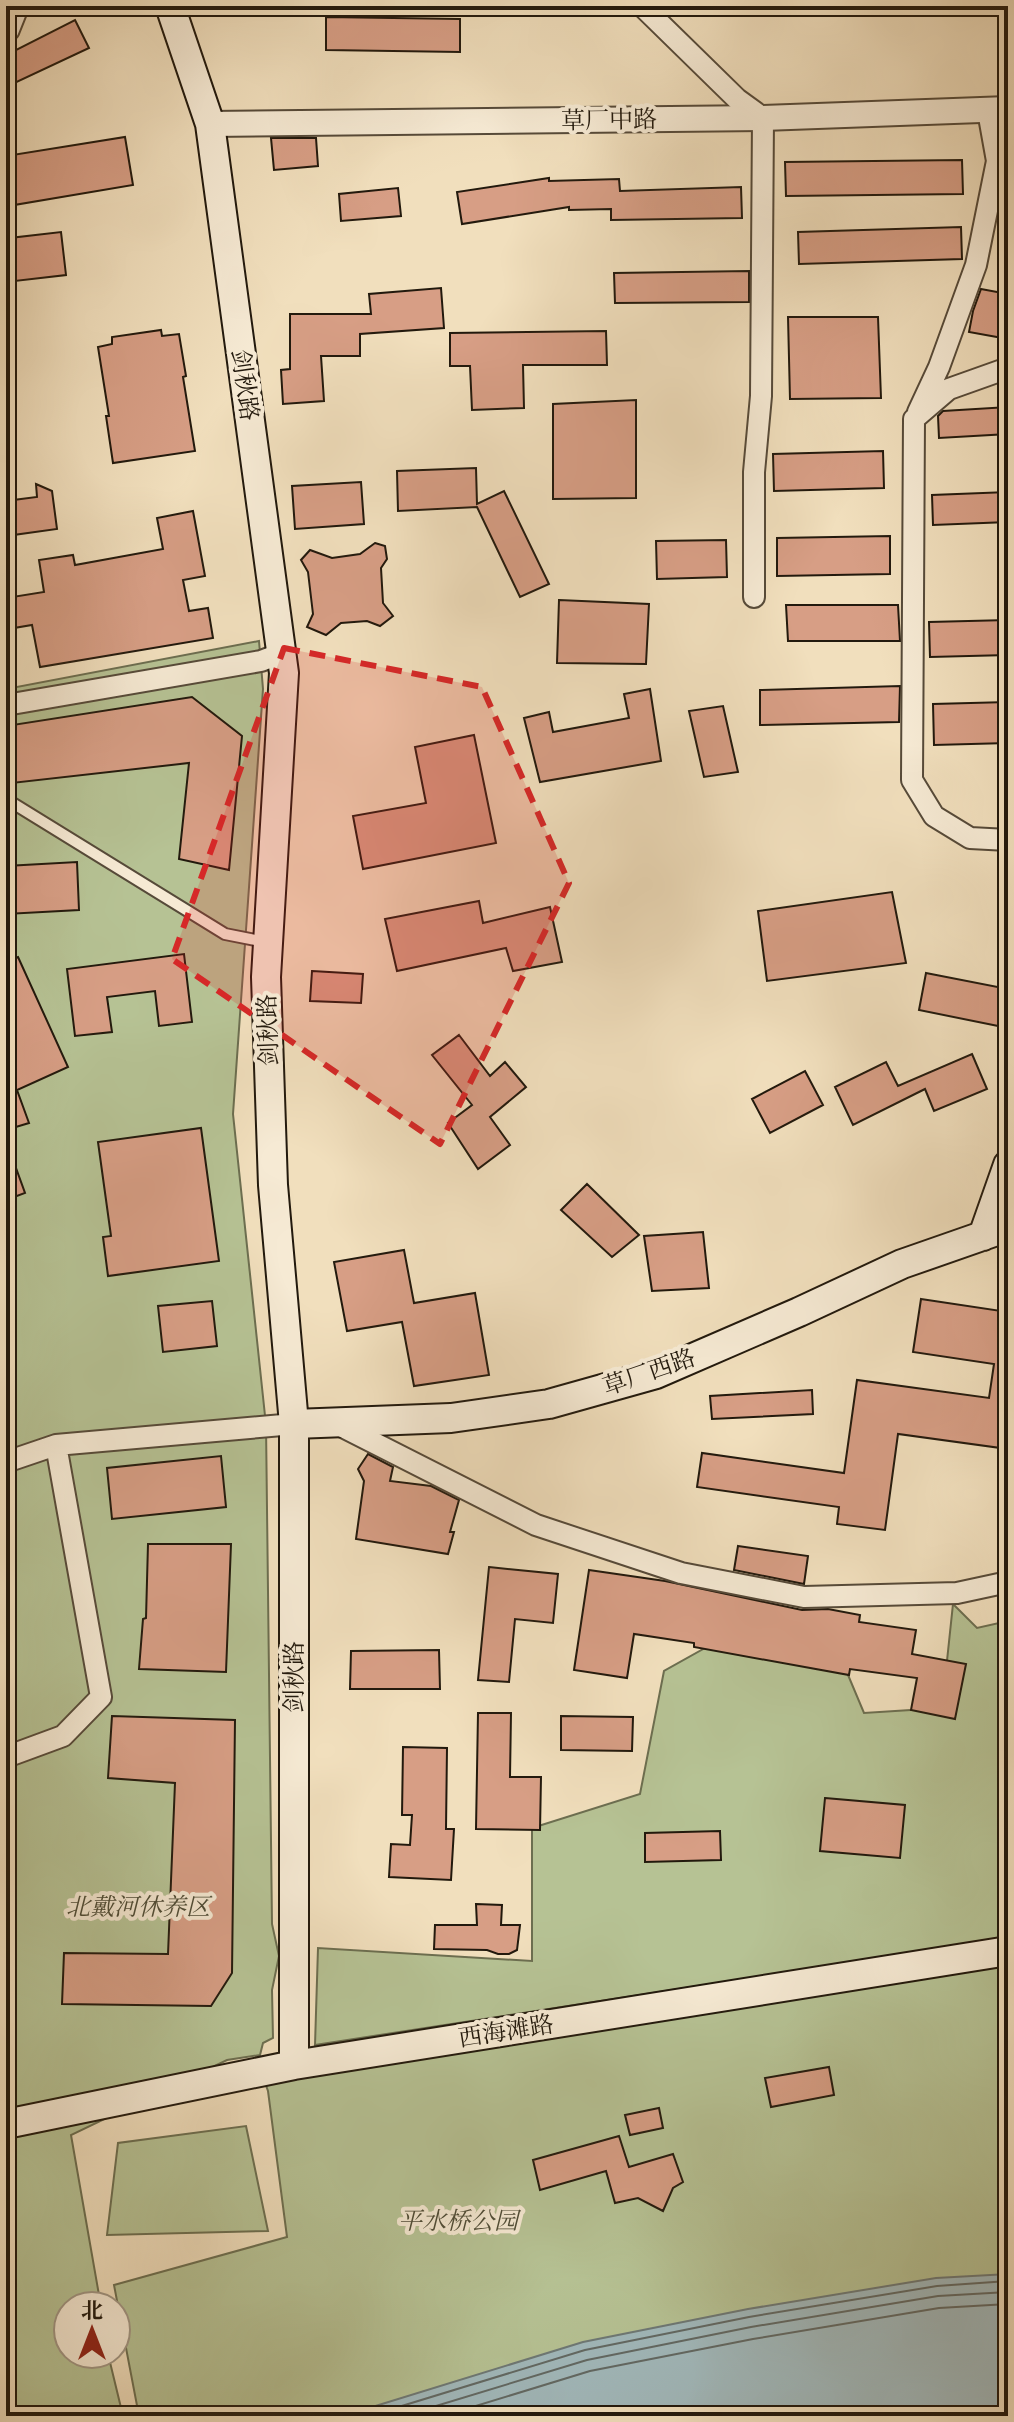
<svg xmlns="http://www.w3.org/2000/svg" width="1014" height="2422" viewBox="0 0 1014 2422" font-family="'IM FELL French Canon','Noto Serif SC',serif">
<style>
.green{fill:#b6c294;stroke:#6c6e50;stroke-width:2}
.water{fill:#a1b9bc;stroke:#6e7976;stroke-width:2}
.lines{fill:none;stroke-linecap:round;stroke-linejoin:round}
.shore{stroke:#626964;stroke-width:2}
.building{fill:#d79e85;stroke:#22190d;stroke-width:2}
.service-casing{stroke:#564a39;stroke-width:14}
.minor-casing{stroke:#564a39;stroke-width:24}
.tertiary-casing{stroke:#564a39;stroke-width:28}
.secondary-casing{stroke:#22190d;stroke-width:32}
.service{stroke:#f6ead4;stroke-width:10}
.minor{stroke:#f6ead4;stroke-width:20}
.tertiary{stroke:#f6ead4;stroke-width:24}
.secondary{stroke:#f6ead4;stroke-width:28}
.marked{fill:#d62828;fill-opacity:0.2;stroke:#d62828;stroke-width:6;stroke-dasharray:16 10;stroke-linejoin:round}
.labels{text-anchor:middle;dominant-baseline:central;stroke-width:8;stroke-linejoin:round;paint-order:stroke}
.street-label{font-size:24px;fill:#22190d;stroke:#f6ead4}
.park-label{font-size:24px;font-style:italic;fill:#4e4c36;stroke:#f6ead4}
</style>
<rect width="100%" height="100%" fill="#f1dfbd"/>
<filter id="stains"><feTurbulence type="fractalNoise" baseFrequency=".0025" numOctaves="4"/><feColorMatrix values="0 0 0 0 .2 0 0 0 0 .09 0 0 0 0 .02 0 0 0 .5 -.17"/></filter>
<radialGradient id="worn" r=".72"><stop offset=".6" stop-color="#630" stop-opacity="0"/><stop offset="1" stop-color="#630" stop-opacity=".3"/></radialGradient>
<path class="green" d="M259,641L263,689L233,1114L266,1425L272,1924L279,1956L272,1990L273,2038L263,2043L260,2055L227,2060L71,2135L99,2295L94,2296L97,2306H68V2354H108L123,2416H6V689Z
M953,1604L977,1628L1008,1621V1938L315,2045L318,1948L532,1961V1828L640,1794L664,1671L714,1643L843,1663L864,1713L942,1708Z
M1008,1959V2301L377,2416H139L114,2285L287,2237L268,2091L264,2080Z
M246,2126L268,2231L107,2235L118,2143Z"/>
<path class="water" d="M1008,2274V2416H343L583,2342L748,2309L936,2278Z"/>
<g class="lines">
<path class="shore" d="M369,2416L585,2350L749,2317L937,2286L1008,2281
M403,2416L587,2360L751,2327L938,2296L1008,2292
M443,2416L590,2371L753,2339L939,2308L1008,2304"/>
</g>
<path class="building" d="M326,17L460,19V52L326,50Z
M75,20L89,48L6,87V55Z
M125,137L133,185L14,205L6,170V156Z
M271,138H316L318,166L274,170Z
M962,160L963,194L786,196L785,162Z
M549,178V181L619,179L620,191L741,187L742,218L611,220V209L569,210V207L462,224L457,192Z
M398,188L401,216L341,221L339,194Z
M961,227L962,259L799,264L798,232Z
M61,232L66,275L15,281L10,238Z
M749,271V302L615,303L614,273Z
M441,288L444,328L360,334V356H321L324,401L283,404L281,370L290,369V314H371L369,294Z
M981,289L1008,294V339L969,332L973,311Z
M788,317H878L881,398L790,399Z
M161,330L162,336L179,334L186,376L183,377L195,451L113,463L106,416H109L98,347L112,344V337Z
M606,331L607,365H523L524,408L472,410L470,366H450V333Z
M636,400V498L553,499V404Z
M1008,407V434L939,438L938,416L943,411Z
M883,451L884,488L774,491L773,454Z
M476,468L477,504L504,491L549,584L520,597L477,507L398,511L397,471Z
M361,482L364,524L295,529L292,486Z
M36,484L52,491L57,529L6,536V501L37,497Z
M1008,492V522L933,525L932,495Z
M193,511L205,576L183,580L189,611L208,608L213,638L40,667L32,625L8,629L6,598L44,592L39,560L73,555L75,565L163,549L157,518Z
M890,536V574L777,576V538Z
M726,540L727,577L657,579L656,541Z
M375,543L385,546L387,559L381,568L383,603L393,616L380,626L367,621L341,623L326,635L307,627L313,614L308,572L301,560L310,550L332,558L360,554Z
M559,600L649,604L646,664L557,663Z
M786,605H898L900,641H788Z
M1008,620V655L930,657L929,622Z
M900,686L899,722L760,725V690Z
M650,689L661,761L540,782L524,718L549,712L553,732L629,718L624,694Z
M192,697L242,736L229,870L179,859L189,763L12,783L6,755V726Z
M1008,702V743L934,745L933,704Z
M723,706L738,772L704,777L689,711Z
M474,735L496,843L363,869L353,816L426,803L415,747Z
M77,862L79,910L6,914V866Z
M892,892L906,963L767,981L758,911Z
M479,901L483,923L550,907L562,962L513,971L506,948L397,971L385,919Z
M184,954L192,1022L159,1026L155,991L107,997L112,1032L75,1036L67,969Z
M18,957L68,1067L17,1090L29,1123L6,1130V962Z
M312,971L363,974L361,1003L310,1001Z
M926,973L1008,989V1028L919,1010Z
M459,1035L490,1076L505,1062L526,1087L490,1117L510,1145L478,1169L448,1123L472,1105L432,1055Z
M972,1054L987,1089L934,1111L925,1089L853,1125L835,1087L886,1062L898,1086Z
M805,1071L823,1105L770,1133L752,1099Z
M201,1128L219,1261L108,1276L103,1237L111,1236L98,1142Z
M6,1146H8L25,1193L6,1200Z
M587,1184L639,1235L612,1257L561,1210Z
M703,1232L709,1288L652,1291L644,1236Z
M404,1250L414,1303L475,1293L489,1375L414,1386L402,1322L347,1331L334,1262Z
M921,1299L1008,1312V1449L898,1434L885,1530L837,1524L839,1507L697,1487L702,1453L844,1473L857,1380L989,1398L994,1364L913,1352Z
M212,1301L217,1346L163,1352L158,1306Z
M812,1390L813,1414L712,1419L710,1396Z
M368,1454L393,1467L390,1481L431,1486L459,1500L450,1532H454L448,1554L356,1539L364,1481L358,1469Z
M221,1456L226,1507L112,1519L107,1468Z
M148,1544H231L226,1672L139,1669L143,1619L146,1618Z
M738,1546L808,1556L804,1584L734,1570Z
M489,1567L558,1574L553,1623L515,1619L509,1682L478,1680Z
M589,1570L665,1581L802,1610L828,1609L860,1615L859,1622L916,1630L912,1654L966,1664L955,1719L911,1710L917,1678L850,1669L849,1675L694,1647V1643L634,1634L627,1678L574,1670Z
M439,1650L440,1689H350L351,1651Z
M478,1713H511L510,1777H541L540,1830L476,1829Z
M112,1716L235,1720L232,1973L211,2006L62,2004L64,1953L168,1954L175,1783L108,1778Z
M561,1716L633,1717L632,1751L561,1750Z
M403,1747L447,1748L446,1829H454L451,1880L389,1877L391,1844L410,1845L412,1815H402Z
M825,1798L905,1805L900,1858L820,1851Z
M720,1831L721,1860L645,1862V1833Z
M476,1904L502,1905L501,1925H520L517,1950L509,1954H498L487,1950L434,1949L435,1925H477Z
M829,2067L834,2095L771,2107L765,2078Z
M659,2108L663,2128L630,2135L625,2115Z
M619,2136L629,2167L673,2154L683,2182L673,2188L663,2211L638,2198L615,2203L606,2171L540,2190L533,2160Z"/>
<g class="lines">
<defs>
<path id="service" d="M6,37L13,33L21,13L19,6
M6,799L225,934L265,942"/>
<path id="minor" d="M642,6L737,99L763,118L761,396L754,472V597
M1008,368L949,389L914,419L912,780L934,816L970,838L1008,840
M918,412L939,367L976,265L997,161L988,111
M6,705L261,661L282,653
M335,1423L536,1525L681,1573L804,1597L957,1593L1008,1582
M6,1462L56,1445L294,1424
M6,1757L63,1736L101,1697L56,1445"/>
<path id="tertiary" d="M210,124L763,118L1008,109"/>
<path id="secondary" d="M170,6L210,124L284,673L266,977L273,1185L294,1424V2065
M983,1236L1008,1165
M294,1424L451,1418L549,1404L656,1374L799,1312L902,1264L1008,1227
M6,2124L294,2065L1008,1951"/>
</defs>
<use href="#service" class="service-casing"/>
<use href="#minor" class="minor-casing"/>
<use href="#tertiary" class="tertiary-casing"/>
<use href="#secondary" class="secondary-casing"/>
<use href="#service" class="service"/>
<use href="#minor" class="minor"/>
<use href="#tertiary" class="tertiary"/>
<use href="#secondary" class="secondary"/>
</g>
<path class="marked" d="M284,648L482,687L569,883L440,1144L172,959Z"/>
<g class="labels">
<g class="street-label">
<text transform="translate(609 120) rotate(-1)">草厂中路</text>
<text transform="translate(245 385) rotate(82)">剑秋路</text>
<text transform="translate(268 1030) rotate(-92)">剑秋路</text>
<text transform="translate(649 1372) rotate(-19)">草厂西路</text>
<text transform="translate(294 1677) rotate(-90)">剑秋路</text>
<text transform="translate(506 2031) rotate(-9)">西海滩路</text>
</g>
<g class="park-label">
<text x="138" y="1907">北戴河休养区</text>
<text x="458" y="2221">平水桥公园</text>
</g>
</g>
<rect width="1014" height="2422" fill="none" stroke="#f1dfbd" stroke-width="32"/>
<rect x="8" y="8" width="998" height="2406" fill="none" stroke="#22190d" stroke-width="4"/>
<rect x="16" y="16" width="982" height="2390" fill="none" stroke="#22190d" stroke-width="2"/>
<g transform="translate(92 2330)"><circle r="38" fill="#f6ead4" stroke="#a19684" stroke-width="2"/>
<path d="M0-6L14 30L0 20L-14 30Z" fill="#8f2418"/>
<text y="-12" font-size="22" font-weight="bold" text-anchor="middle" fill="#22190d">北</text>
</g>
<rect width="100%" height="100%" filter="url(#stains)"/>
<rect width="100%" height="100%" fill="url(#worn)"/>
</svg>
